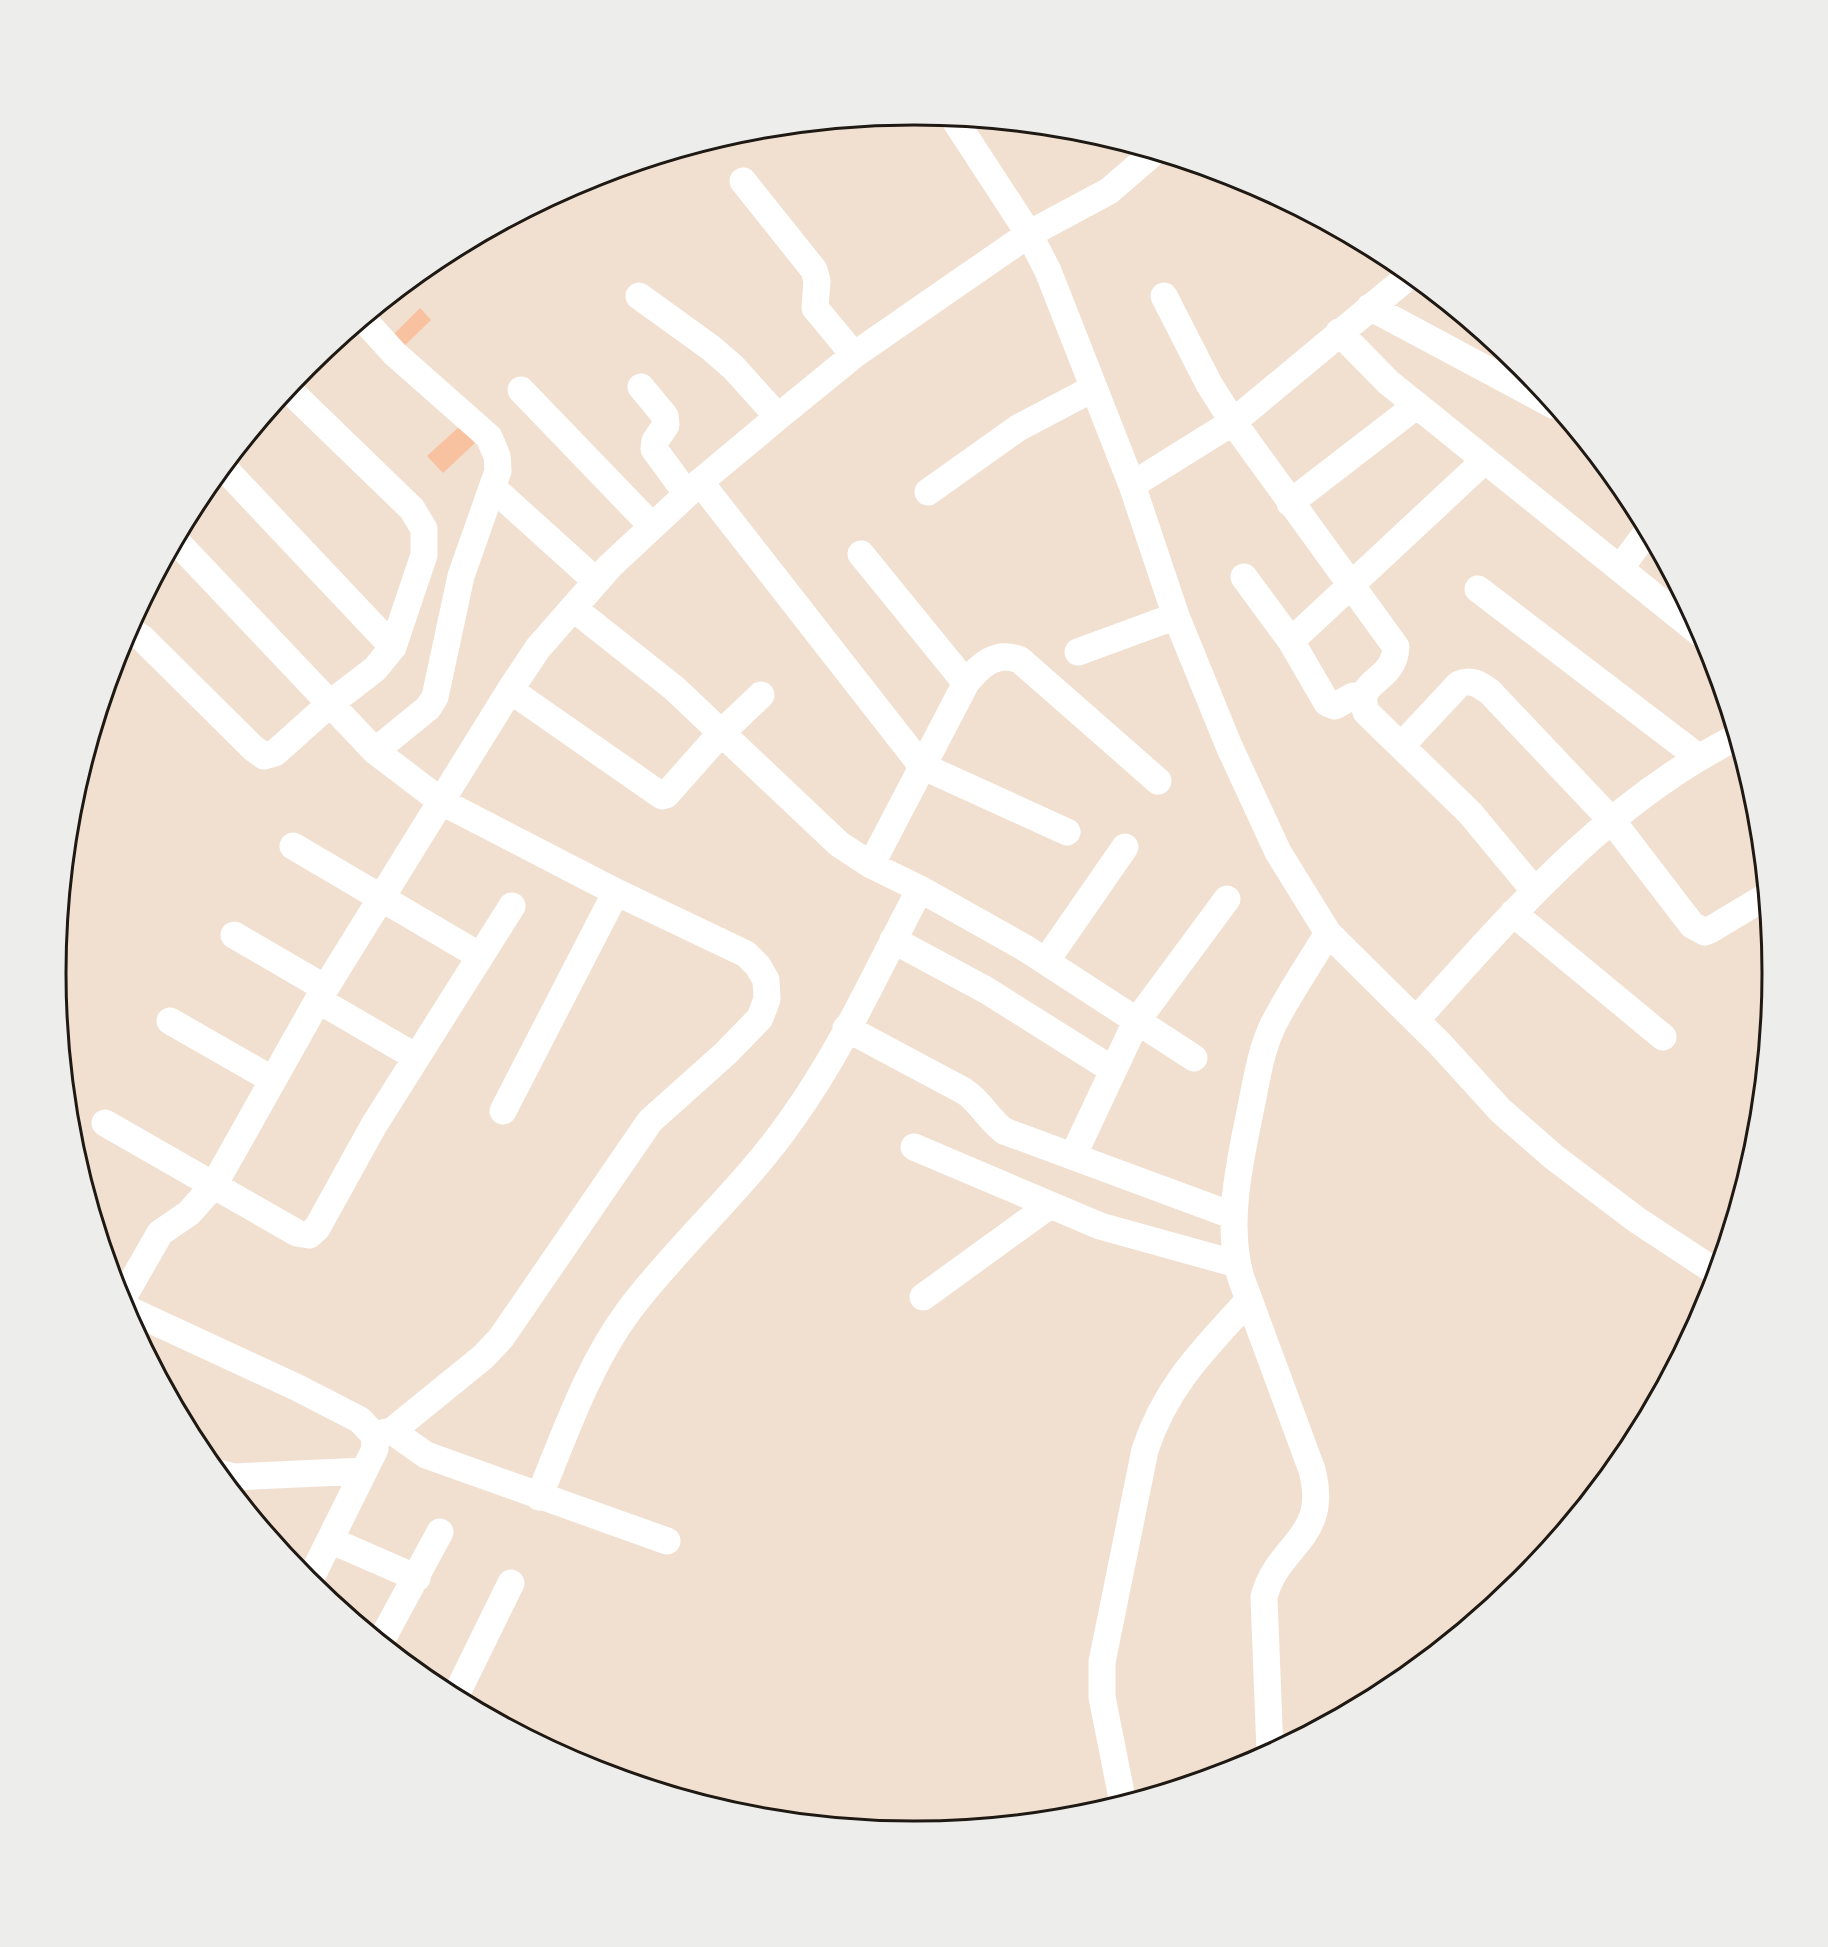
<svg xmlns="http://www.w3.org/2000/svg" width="1828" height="1947" viewBox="0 0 1828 1947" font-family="'Zilla Slab',serif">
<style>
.building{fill:#f8c1a0}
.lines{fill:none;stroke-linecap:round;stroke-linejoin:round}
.minor{stroke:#fff;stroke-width:27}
.rim{fill:none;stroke:#1f1913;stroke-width:3}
</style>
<rect width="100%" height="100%" fill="#f1e0d0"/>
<path class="building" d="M420,308L431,320L398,352L387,341Z
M460,426L475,443L443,473L427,456Z"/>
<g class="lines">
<path class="minor" d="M954,119L1029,234L1048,271L1132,485L1176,616L1229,746L1278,852L1328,933L1440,1044L1501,1111L1555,1158L1637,1220L1716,1272
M743,181L814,270L817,281L815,308L854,355
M639,296L711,348L734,368L778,417
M1164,296L1209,384L1233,422L1396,647C1394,684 1354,678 1366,712L1470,813L1534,890
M1370,307L1553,405
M364,320L395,354L489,437L497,456L498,471L461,576L435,697L428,708L375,751
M1339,332L1388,382L1701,634
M641,387L665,416L666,425L655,441L654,449L687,494
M521,390L652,526
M224,468L393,647
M700,482L922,766L1067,832
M1132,485L1233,422L1410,275
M493,488L596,581
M928,492L1018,428L1094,388
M1290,503L1417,405
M176,541L375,751L442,802L616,892L746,954L758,966L766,980L767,999L760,1018L726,1053L650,1121L501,1338L483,1357L392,1431L374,1435
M861,554L966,683
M1621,567L1647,532
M1244,577L1291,641L1327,703L1335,706L1353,696L1362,701
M1478,589L1698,757
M573,608L674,688L839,844L871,865L920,889L1025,948L1194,1058
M129,630L142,638L253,748L264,756L275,753L332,702L375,669L393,647L424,555V529L412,509L288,389
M1291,641L1485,460
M1078,652L1176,616
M510,690L662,796L666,795L720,734L761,695
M1401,746L1459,684C1472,679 1479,684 1490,692L1613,822L1692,925L1705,932L1710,930L1765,897
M293,846L480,956
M871,865L966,683C980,665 997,650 1020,660L1158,781
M1513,913L1663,1037
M234,935L325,988
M893,940L986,990L1113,1070
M1046,961L1125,847
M318,1000L416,1057
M1416,1020C1510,916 1607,802 1735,738
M170,1021L273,1080
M846,1028L964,1091C981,1102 988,1119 1004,1131L1234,1216
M503,1111L616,892
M105,1123L297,1233L309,1235L317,1228L374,1125L512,906
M914,1147L1100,1226L1237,1264
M1073,1156L1136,1022L1227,899
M923,1297L1050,1205
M121,1301L160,1233L189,1213L214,1185L318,1000L510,690L538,648L610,566L700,482L778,417L854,355L1029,234L1109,191L1153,153
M123,1307L298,1388L360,1420L374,1435L375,1449L309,1582
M392,1431L426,1455L667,1541
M219,1473L234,1477L364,1471
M539,1497C565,1434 588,1365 630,1309C680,1243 744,1188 792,1119C843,1048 879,966 920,889
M330,1540L417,1578
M381,1641L440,1532
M455,1697L511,1583
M1270,1752L1264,1597C1278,1543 1330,1539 1312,1470L1241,1278C1225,1224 1240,1161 1251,1107C1257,1078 1261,1049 1274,1023C1290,992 1310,963 1328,933
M1123,1803L1102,1697V1662L1145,1450C1166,1386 1204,1349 1249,1300"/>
</g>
<path d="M0 0H1828V1947H0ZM66 973a848 848 0 1 1 1696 0a848 848 0 1 1-1696 0Z" fill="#ededec" fill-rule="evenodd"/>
<path class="rim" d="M66 973a848 848 0 1 1 1696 0a848 848 0 1 1-1696 0Z"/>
</svg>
